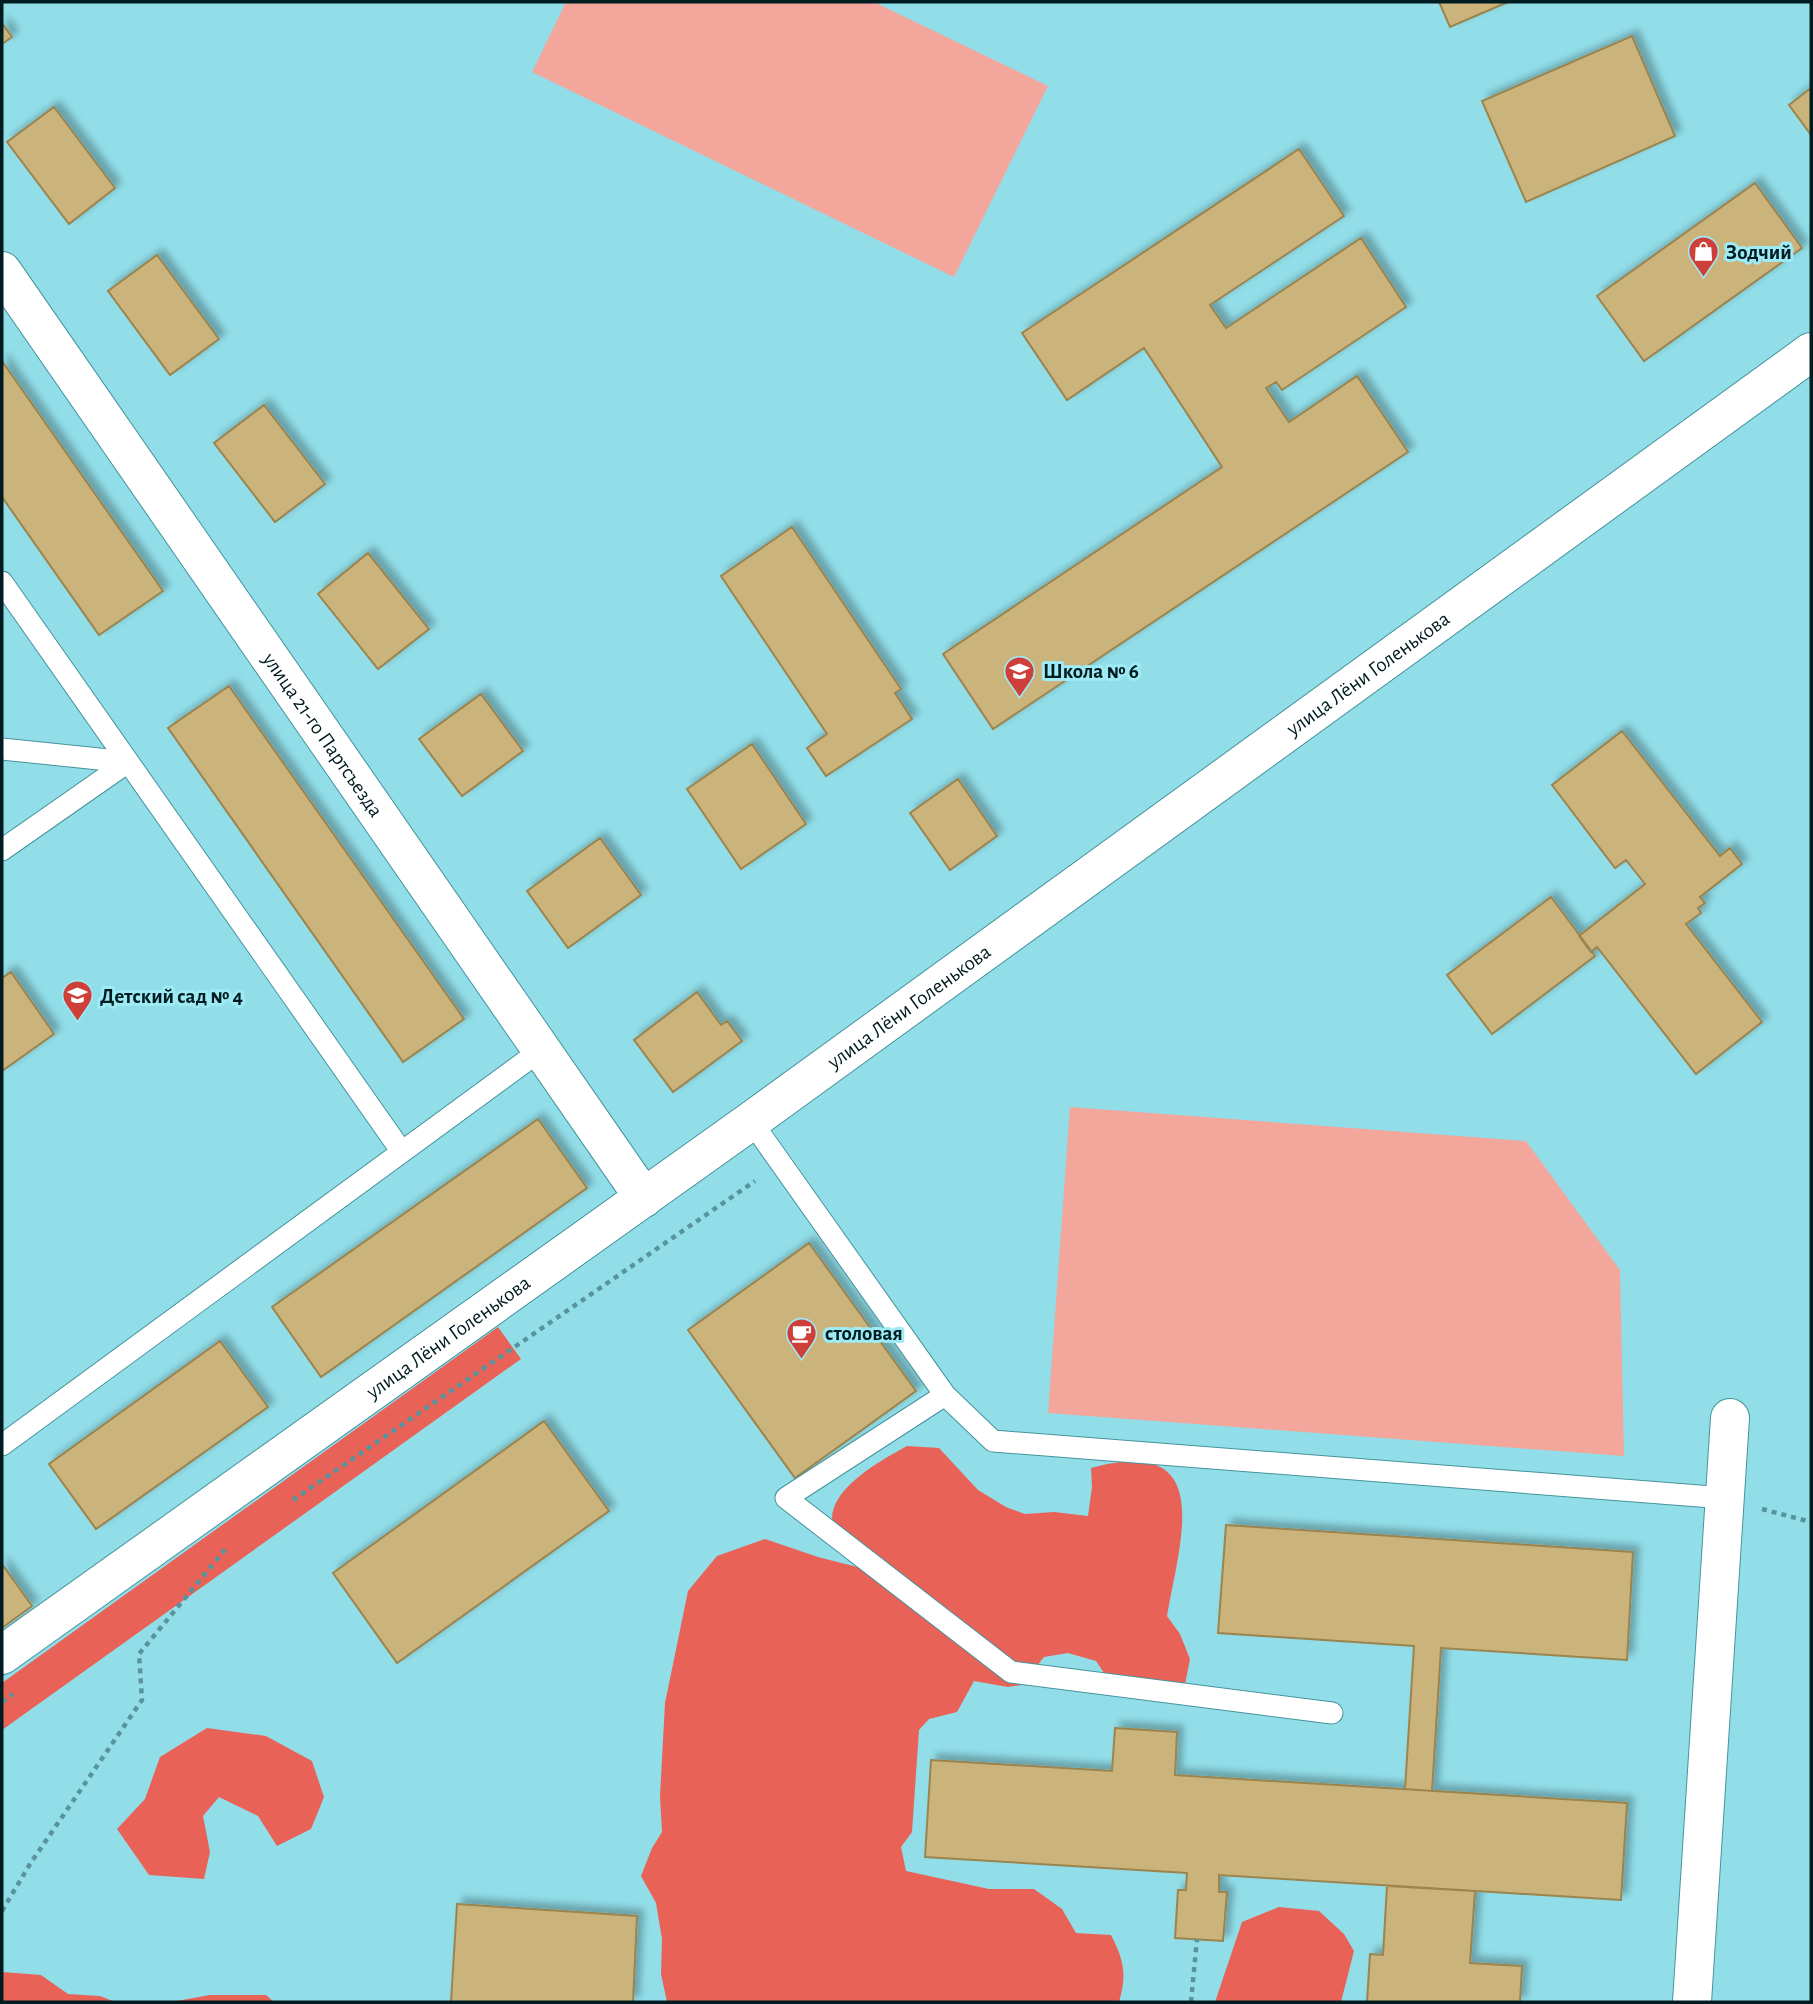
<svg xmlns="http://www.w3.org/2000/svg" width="1813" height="2004" viewBox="0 0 1813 2004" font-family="'Alegreya Sans',sans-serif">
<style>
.green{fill:#f3a69c}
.forest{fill:#e96258}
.building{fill:#cbb37c;stroke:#9b844e;stroke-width:2;filter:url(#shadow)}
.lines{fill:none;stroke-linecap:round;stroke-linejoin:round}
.service-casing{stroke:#45939d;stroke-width:23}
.minor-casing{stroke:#45939d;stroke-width:40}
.tertiary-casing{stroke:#45939d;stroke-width:40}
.path{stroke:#59939b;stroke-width:4.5;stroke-dasharray:5 5;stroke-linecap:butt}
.service{stroke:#fff;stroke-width:21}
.minor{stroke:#fff;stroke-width:38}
.tertiary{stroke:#fff;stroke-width:38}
.labels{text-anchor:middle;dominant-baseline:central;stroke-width:6;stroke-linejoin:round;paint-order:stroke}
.poi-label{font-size:21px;font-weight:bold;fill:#001c20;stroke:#9eebf6;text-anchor:start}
.street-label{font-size:21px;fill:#001c20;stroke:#9eebf6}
</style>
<defs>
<filter id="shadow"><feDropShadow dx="6" dy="-6" stdDeviation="3.5" flood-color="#0004"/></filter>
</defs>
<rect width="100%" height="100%" fill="#91dee9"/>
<path class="green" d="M566,2H874L1048,86L954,277L532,72Z
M1070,1107L1526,1141L1620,1270L1624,1456L1048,1413Z"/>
<path class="forest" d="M498,1327L521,1359L2,1730V1683Z
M907,1446L939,1448L978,1490L1006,1507L1025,1514L1054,1512L1088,1516L1092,1487L1091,1468C1217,1433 1180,1540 1167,1616L1180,1634L1190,1659L1185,1684L1110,1682L1096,1661L1068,1653L1044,1657L1022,1685L1008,1687L974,1681L957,1712L929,1719L919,1730L912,1832L901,1847L906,1871L989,1889H1034L1062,1909L1076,1933L1111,1935C1124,1960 1127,1975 1119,2002H667L661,1974L662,1939L656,1903L641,1876L652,1848L662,1832L660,1796L665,1703L688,1591L717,1556L765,1539L818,1557L869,1570C862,1562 837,1537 834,1529C821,1492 882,1460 907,1446Z
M207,1728L266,1736L312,1761L324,1797L311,1829L277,1846L258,1816L219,1797L203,1816L210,1852L204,1879L149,1875L117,1829L145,1799L160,1757Z
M1279,1907L1319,1911L1344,1934L1354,1951L1341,2002H1215L1242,1922Z
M2,1972L41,1975L68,1994L100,1996L115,2002H2Z
M210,1995H266L274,2002H171Z"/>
<path class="building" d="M1439,2H1508L1450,27Z
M2,23L12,37L2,44Z
M1632,36L1675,136L1526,202L1482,101Z
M1811,88V135L1789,105Z
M54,107L115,188L69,224L7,142Z
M1299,149L1344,216L1210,305L1226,328L1361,238L1406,307L1282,390L1276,382L1266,388L1289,422L1357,376L1408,452L993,729L943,654L1222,467L1144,348L1067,400L1022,333Z
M1755,183L1802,248L1644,361L1597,296Z
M157,255L219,339L170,375L108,291Z
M2,361L163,591L99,635L2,497Z
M264,405L325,484L275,522L214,443Z
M792,527L901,689L895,693L912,719L826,776L807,748L827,734L721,576Z
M368,553L429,629L378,669L318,594Z
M229,686L464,1019L403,1062L168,728Z
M481,694L523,751L462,796L419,739Z
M1622,731L1720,856L1730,848L1742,864L1700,897L1705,903L1698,908L1701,913L1686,924L1762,1022L1696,1074L1597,947L1591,952L1579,936L1645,884L1626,860L1615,868L1552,785Z
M752,744L806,824L741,869L687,789Z
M958,779L997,836L950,870L910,813Z
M600,838L641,895L568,948L527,891Z
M1551,897L1595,956L1492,1034L1447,975Z
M11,972L54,1034L2,1071V978Z
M697,992L721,1025L727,1021L742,1041L673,1092L634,1040Z
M538,1119L587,1188L321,1377L272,1307Z
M809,1243L916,1391L795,1478L688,1330Z
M220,1341L268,1407L96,1529L49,1464Z
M544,1421L609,1511L397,1663L333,1573Z
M1226,1525L1633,1552L1627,1660L1441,1648L1432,1791L1405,1789L1414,1646L1218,1633Z
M2,1564L32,1606L2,1628Z
M1115,1728L1177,1732L1175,1775L1627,1803L1621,1900L1219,1875V1892H1227L1223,1941L1175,1938L1178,1890H1186L1187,1873L925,1857L931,1760L1112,1771Z
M1387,1886L1475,1891L1470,1963L1522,1966L1520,2002H1367L1370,1954L1383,1955Z
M457,1904L637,1916L633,2002H451Z"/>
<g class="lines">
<defs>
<path id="service" d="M2,582L402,1152
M2,749L128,762
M2,850L128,762
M751,1121L945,1395L786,1498L1011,1672L1332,1713
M945,1395L993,1441L1725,1498
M2,1445L541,1050"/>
<g id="minor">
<path id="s1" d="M2,271L644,1198"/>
<path d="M1692,2002L1730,1418"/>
</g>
<g id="tertiary">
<path id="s2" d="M2,1655L751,1121L1811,352"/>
</g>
</defs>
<use href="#service" class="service-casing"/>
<use href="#minor" class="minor-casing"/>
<use href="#tertiary" class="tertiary-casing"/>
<path class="path" d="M293,1500L755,1181
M1762,1509L1811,1522
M2,1702L13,1694
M2,1911L30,1864L142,1700L139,1654L228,1546
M1191,2002L1197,1939"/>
<use href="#service" class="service"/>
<use href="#minor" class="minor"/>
<use href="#tertiary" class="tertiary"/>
</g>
<defs>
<symbol id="shop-pin" viewBox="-11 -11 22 30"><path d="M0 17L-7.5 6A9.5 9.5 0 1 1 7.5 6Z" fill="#cd3f38" stroke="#9eebf6"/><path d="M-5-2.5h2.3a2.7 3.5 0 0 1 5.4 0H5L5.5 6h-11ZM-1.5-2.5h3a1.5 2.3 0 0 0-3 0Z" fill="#fff"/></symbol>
<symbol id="school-pin" viewBox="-11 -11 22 30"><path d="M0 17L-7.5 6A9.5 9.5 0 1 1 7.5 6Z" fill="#cd3f38" stroke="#9eebf6"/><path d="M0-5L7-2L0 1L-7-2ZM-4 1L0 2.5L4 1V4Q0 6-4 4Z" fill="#fff"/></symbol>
<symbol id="cafe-pin" viewBox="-11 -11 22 30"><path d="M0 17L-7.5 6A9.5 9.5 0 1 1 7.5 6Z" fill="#cd3f38" stroke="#9eebf6"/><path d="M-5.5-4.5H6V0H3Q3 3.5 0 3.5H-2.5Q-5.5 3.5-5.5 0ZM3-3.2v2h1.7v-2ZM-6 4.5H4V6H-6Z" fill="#fff"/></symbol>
</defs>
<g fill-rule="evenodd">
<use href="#shop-pin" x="1686" y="234" width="35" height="47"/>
<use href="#school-pin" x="1002" y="654" width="35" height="47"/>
<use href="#school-pin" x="60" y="978" width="35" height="47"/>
<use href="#cafe-pin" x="784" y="1316" width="35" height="47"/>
</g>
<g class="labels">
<g class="poi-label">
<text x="1726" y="252">Зодчий</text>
<text x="1043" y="671">Школа № 6</text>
<text x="100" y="996">Детский сад № 4</text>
<text x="825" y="1333">столовая</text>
</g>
<g class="street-label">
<text stroke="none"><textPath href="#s2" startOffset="1682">улица Лёни Голенькова</textPath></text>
<text stroke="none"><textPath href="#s1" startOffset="564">улица 21-го Партсъезда</textPath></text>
<text stroke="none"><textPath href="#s2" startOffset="1115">улица Лёни Голенькова</textPath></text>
<text stroke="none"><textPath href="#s2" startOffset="548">улица Лёни Голенькова</textPath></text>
</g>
</g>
<rect width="1813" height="2004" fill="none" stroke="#001c20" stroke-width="7"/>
</svg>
